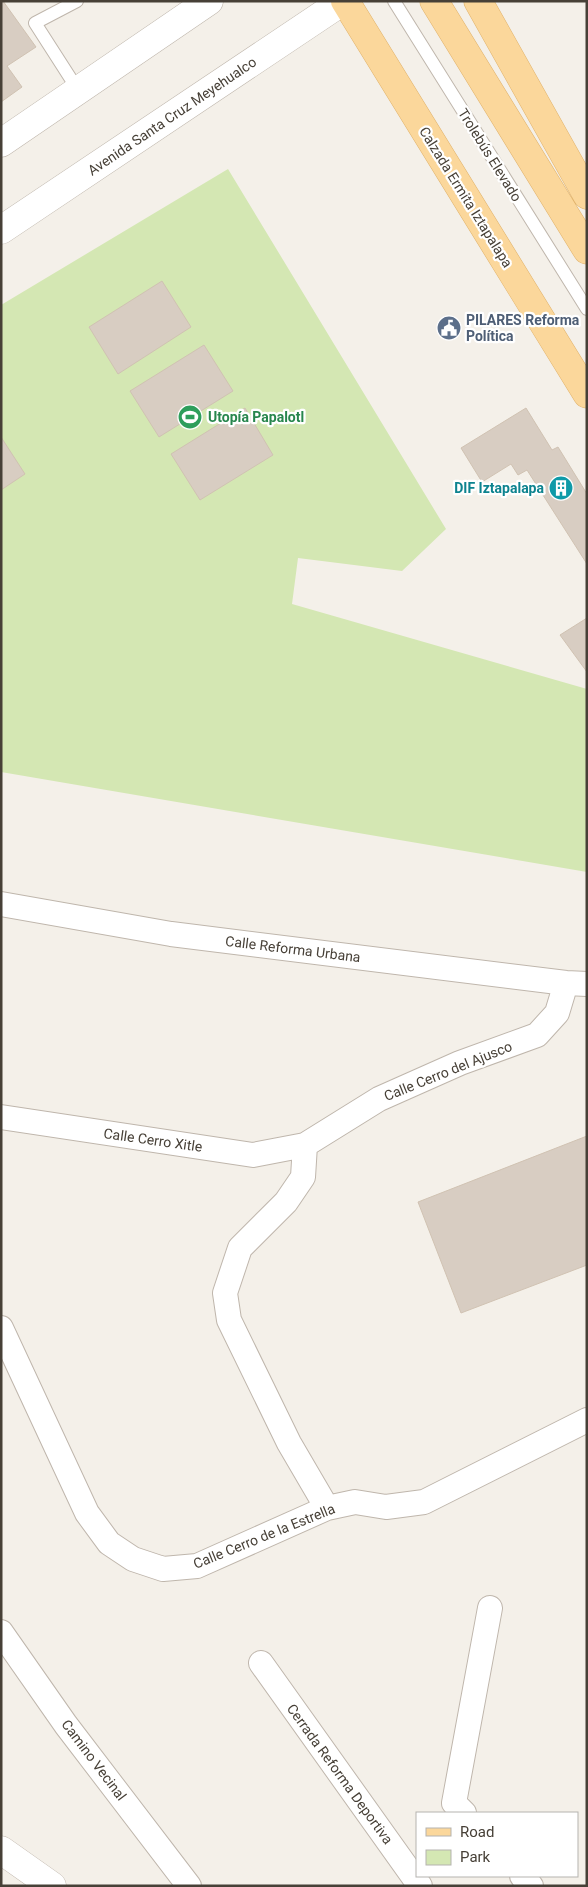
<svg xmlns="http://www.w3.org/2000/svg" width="588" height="1887" viewBox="0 0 588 1887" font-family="Roboto,sans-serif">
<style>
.green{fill:#d4e7b3}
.building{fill:#d8cdc2;stroke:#d0c2b2}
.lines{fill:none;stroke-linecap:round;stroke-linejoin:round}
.service-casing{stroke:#bfb6ac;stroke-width:14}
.minor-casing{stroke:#bfb6ac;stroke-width:26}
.tertiary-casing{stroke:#bfb6ac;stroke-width:29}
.primary-casing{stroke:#e0b26b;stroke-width:29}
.service{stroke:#fff;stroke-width:12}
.minor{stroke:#fff;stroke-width:24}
.tertiary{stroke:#fff;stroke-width:28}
.primary{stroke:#fbd79b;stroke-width:28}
.labels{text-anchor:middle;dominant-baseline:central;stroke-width:4.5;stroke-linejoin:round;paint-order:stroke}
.street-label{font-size:14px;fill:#474037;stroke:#fff}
.service-label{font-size:14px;font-weight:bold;fill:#4e5e75;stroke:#fff;text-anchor:start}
.leisure-label{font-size:14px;font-weight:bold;fill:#27864d;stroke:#fff;text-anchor:start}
.culture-label{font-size:14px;font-weight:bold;fill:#0d838f;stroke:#fff;text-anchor:end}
</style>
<rect width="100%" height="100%" fill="#f4f0e9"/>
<path class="green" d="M228,169L446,529L402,571L298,558L292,604L587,689V872L1,772V305Z"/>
<path class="building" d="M1,1H3L36,47L7,66L22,87L1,102Z
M162,281L191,327L118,374L89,327Z
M204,345L233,391L159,437L130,391Z
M245,408L273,455L200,500L171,454Z
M526,408L552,450L558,447L587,494V564L527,470L518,475L511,464L482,482L461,448Z
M1,437L25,474L1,490Z
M587,618V672L560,635Z
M587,1136V1265L461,1313L418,1202Z"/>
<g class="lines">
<defs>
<path id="service" d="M77,1L35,23L78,90
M394,1L587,309"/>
<path id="minor" d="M1,904L171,934L566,983L587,984
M1,1117L253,1155L305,1145
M1,1328L87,1513L109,1543L133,1559L163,1569L197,1566L327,1508L355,1502L386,1507L424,1502L587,1420
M327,1508L289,1443L229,1320L225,1293L240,1248L286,1202L303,1177L305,1145L379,1099L460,1063L537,1035L557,1013L566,983
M1,1632L66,1725L189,1886
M261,1663L420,1886
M464,1813L454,1803L490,1608
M522,1876L531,1886"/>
<path id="tertiary" d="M1,143L209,1
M1,230L343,1
M1,1850L52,1886"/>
<path id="primary" d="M345,1L587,394
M434,1L587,250
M478,1L587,195"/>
</defs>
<use href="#service" class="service-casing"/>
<use href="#minor" class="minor-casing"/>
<use href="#tertiary" class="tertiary-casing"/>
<use href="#primary" class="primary-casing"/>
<use href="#service" class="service"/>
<use href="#minor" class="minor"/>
<use href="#tertiary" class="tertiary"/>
<use href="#primary" class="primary"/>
</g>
<defs>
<symbol id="civic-disc" viewBox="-11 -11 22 22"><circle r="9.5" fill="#5c6f8a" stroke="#fff"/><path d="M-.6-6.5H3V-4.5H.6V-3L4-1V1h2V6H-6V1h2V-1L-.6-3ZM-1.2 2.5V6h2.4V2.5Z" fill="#fff"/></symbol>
<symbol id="stadium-disc" viewBox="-11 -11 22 22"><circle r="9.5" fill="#2e9e5b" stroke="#fff"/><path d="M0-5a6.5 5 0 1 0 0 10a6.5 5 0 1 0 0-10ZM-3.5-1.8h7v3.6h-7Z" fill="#fff"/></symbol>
<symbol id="building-disc" viewBox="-11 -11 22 22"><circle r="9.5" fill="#0f9aa8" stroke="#fff"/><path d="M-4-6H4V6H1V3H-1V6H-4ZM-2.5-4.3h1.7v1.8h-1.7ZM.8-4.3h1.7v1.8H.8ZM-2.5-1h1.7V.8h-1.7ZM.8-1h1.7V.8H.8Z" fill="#fff"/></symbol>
</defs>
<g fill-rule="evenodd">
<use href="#civic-disc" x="435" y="314" width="28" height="28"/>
<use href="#stadium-disc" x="176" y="403" width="28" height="28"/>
<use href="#building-disc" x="547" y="474" width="28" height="28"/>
</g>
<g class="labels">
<g class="street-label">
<text transform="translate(172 116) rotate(-34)">Avenida Santa Cruz Meyehualco</text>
<text transform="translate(490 155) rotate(58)">Trolebús Elevado</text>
<text transform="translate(466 197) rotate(58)">Calzada Ermita Iztapalapa</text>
<text transform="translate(293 949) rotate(7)">Calle Reforma Urbana</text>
<text transform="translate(448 1071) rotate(-22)">Calle Cerro del Ajusco</text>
<text transform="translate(153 1140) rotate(8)">Calle Cerro Xitle</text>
<text transform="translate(264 1536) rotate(-22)">Calle Cerro de la Estrella</text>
<text transform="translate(94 1760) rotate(53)">Camino Vecinal</text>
<text transform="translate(340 1774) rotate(54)">Cerrada Reforma Deportiva</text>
</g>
<g class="service-label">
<text x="466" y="320">PILARES Reforma<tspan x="466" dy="16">Política</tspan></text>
</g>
<g class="leisure-label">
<text x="208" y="417">Utopía Papalotl</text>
</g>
<g class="culture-label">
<text x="544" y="488">DIF Iztapalapa</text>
</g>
</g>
<rect width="588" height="1887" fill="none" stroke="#474037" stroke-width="5"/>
<rect x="416" y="1812" width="162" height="65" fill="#ffffff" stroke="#b5b3af"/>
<rect x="426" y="1828" width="25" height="8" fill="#fbd79b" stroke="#b5b3af"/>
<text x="460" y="1837" font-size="15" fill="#474037">Road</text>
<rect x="426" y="1850" width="25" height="15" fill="#d4e7b3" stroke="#b5b3af"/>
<text x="460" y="1862" font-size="15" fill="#474037">Park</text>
</svg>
